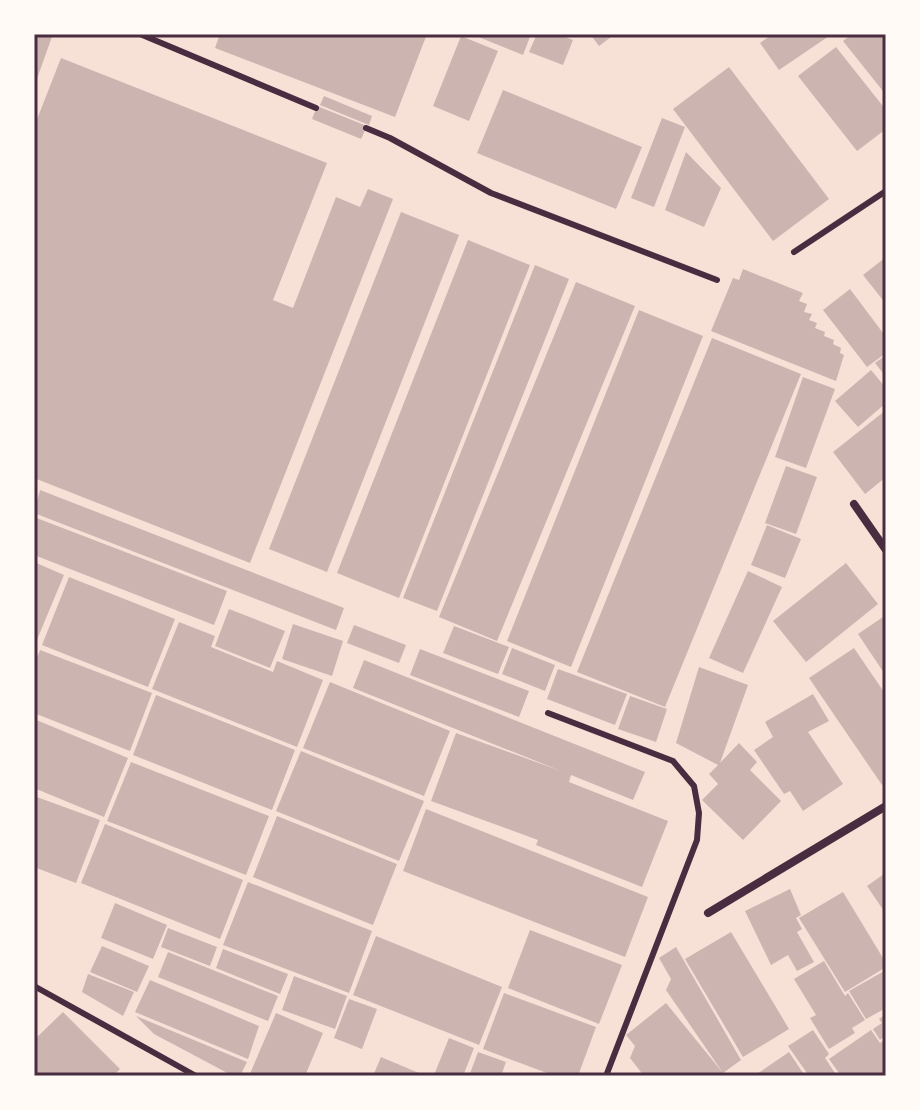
<svg xmlns="http://www.w3.org/2000/svg" width="920" height="1110" viewBox="0 0 920 1110" font-family="Mulish,sans-serif">
<style>
.building{fill:#ccb4b1}
.lines{fill:none;stroke-linecap:round;stroke-linejoin:round}
.service{stroke:#4a2c40;stroke-width:6}
.minor{stroke:#4a2c40;stroke-width:8}
.neatline{fill:none;stroke:#4a2c40;stroke-width:3}
</style>
<rect width="100%" height="100%" fill="#f7e1d7"/>
<path class="building" d="M34,34H53L34,87Z
M220,34H427L395,117L215,48Z
M471,34H531L523,55Z
M537,34H558L573,40L563,65L529,52Z
M590,34H615L599,46Z
M773,34H832L779,70L760,43Z
M852,34H886V95L843,41Z
M461,36L498,51L469,121L433,106Z
M836,47L886,110V129L857,151L798,76Z
M61,58L327,163L273,300L293,308L336,197L360,207L368,189L393,199L250,563L34,478V127Z
M729,67L829,199L773,241L673,109Z
M503,90L642,147L616,209L477,153Z
M324,96L372,116L369,125L320,105Z
M317,106L367,126L361,139L312,119Z
M662,118L685,127L654,207L631,198Z
M686,152L721,188L704,227L665,210Z
M401,212L459,235L327,572L269,549Z
M468,240L530,265L399,598L337,573Z
M886,257V304L863,275Z
M535,265L569,279L437,611L403,598Z
M743,269L803,293L799,301L807,304L804,312L812,314L809,320L817,323L815,328L825,332L824,336L834,340L833,344L841,348L840,353L844,355L836,381L711,331L733,278L739,280Z
M576,282L635,306L497,641L439,617Z
M850,289L886,337V353L867,367L823,310Z
M639,310L703,336L571,667L507,641Z
M712,338L801,374L665,707L577,672Z
M886,355V377L875,363Z
M871,370L886,388V403L858,427L835,401Z
M803,377L835,389L806,468L775,457Z
M886,410V477L865,494L833,452Z
M786,466L817,477L796,534L765,523Z
M40,490L344,608L336,630L34,513Z
M34,517L227,591L214,625L34,555Z
M767,525L801,539L785,578L751,565Z
M34,562L64,575L36,642L34,641Z
M846,563L878,604L806,662L773,621Z
M748,571L782,587L743,673L709,658Z
M69,577L175,619L148,687L42,645Z
M229,609L285,631L270,668L215,646Z
M886,615V676L858,634Z
M179,622L215,636L211,647L273,672L277,661L323,680L297,747L152,689Z
M293,624L343,641L332,676L282,659Z
M354,625L406,645L399,663L347,643Z
M454,626L509,647L498,674L443,653Z
M512,648L555,665L545,691L502,674Z
M854,648L886,695V722L883,724L886,729V783L882,785L809,678Z
M420,649L529,691L519,717L410,675Z
M40,650L152,693L130,751L34,713V665Z
M364,660L645,772L633,800L571,775L569,782L668,821L642,887L536,845L538,840L431,801L456,733L561,771L353,688Z
M699,667L748,685L720,763L739,743L757,762L750,770L781,801L743,840L702,800L718,784L709,774L718,765L676,743Z
M558,669L627,694L615,725L547,699Z
M330,682L450,731L424,796L303,748Z
M813,694L829,721L808,732L843,784L803,811L790,791L784,794L754,750L773,737L765,722Z
M156,695L295,750L272,810L133,755Z
M630,696L667,709L656,742L618,729Z
M34,719L128,758L104,817L34,788Z
M301,751L424,801L399,861L276,811Z
M131,762L269,816L246,875L107,821Z
M34,796L100,820L76,883L34,867Z
M426,809L648,897L625,957L403,871Z
M277,816L397,864L373,925L253,877Z
M105,824L243,880L220,939L81,883Z
M884,874L886,877V914L867,886Z
M248,882L372,931L349,993L223,945Z
M790,889L801,915L796,918L802,929L797,932L814,962L797,971L788,955L771,965L745,911Z
M843,892L886,963V967L845,992L799,918Z
M115,903L167,925L153,959L101,938Z
M168,928L217,947L210,966L161,947Z
M530,930L622,965L599,1024L508,988Z
M731,932L789,1029L743,1057L685,959Z
M376,936L502,987L479,1045L353,995Z
M102,946L149,966L137,992L90,972Z
M676,947L741,1060L723,1073L666,990L671,979L659,958Z
M223,949L288,974L280,994L216,968Z
M168,952L278,996L268,1021L158,977Z
M824,961L845,996L848,993L865,1020L852,1028L855,1033L829,1049L810,1018L816,1015L794,979Z
M886,970V1008L866,1019L849,991Z
M88,974L134,992L123,1016L82,992Z
M294,976L347,996L335,1029L282,1010Z
M150,980L259,1026L248,1059L135,1012Z
M504,993L596,1027L578,1076H555L483,1049Z
M349,999L377,1009L362,1049L334,1038Z
M666,1003L723,1073L718,1076H644L630,1058L635,1046L626,1035Z
M63,1012L120,1069L113,1076H34V1040Z
M276,1013L323,1033L305,1076H249Z
M886,1014V1035L880,1040L873,1029L882,1023L879,1019Z
M136,1016L247,1062L240,1076H233L154,1034Z
M813,1030L829,1054L825,1058L837,1076H809L788,1046Z
M871,1030L880,1043L886,1039V1076H841L829,1059Z
M449,1038L474,1048L463,1076L434,1075Z
M478,1052L506,1062L501,1076H469Z
M789,1052L805,1076H754Z
M381,1057L426,1076H373Z"/>
<g class="lines">
<path class="service" d="M140,34L316,108
M366,128L390,138L491,193L717,280
M794,252L886,191
M548,713L673,761L694,786L699,813L697,840L606,1076
M34,986L196,1076"/>
<path class="minor" d="M854,504L886,550
M708,913L886,806"/>
</g>
<rect width="920" height="1110" fill="none" stroke="#fffaf5" stroke-width="72"/>
<rect x="36" y="36" width="848" height="1038" class="neatline"/>
</svg>
